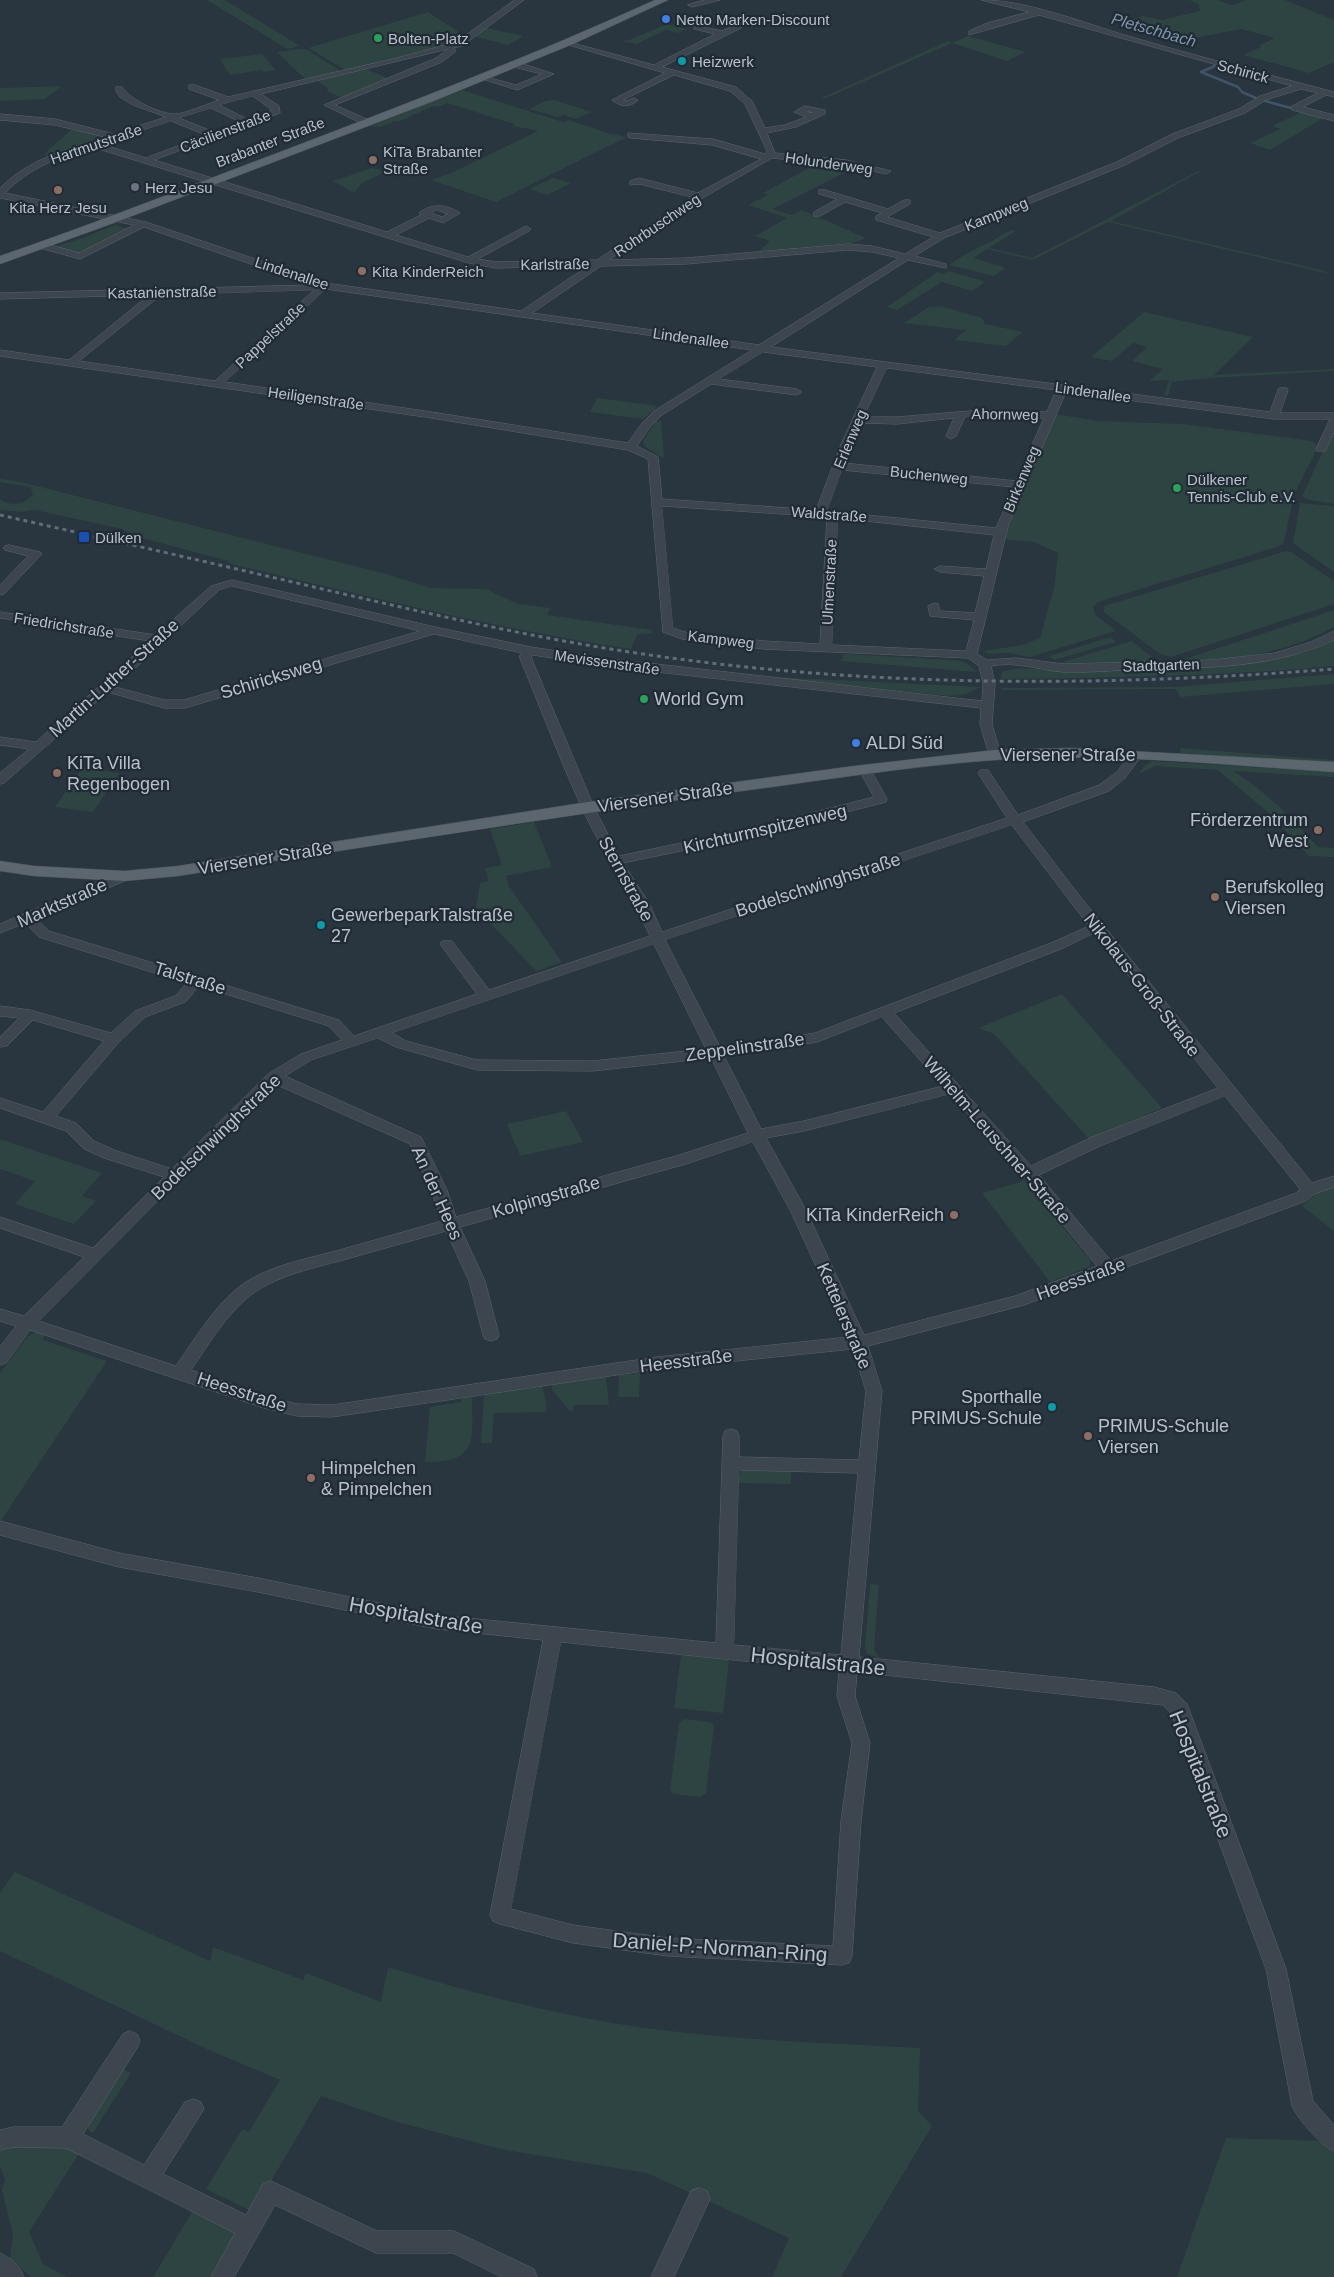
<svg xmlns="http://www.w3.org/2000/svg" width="1334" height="2277" viewBox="0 0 1334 2277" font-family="Helvetica,sans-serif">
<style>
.green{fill:#2e4442}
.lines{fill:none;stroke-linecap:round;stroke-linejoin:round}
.stream{stroke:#405467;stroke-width:2.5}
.minor-casing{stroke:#5a646d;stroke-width:1}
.major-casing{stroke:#49525c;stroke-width:1}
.minor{fill:#3d464f;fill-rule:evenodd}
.major{fill:#5b666f;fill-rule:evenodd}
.rail{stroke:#616d78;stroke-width:3;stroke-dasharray:4 4;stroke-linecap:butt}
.shop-dot{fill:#3f7fe0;stroke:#212b35;stroke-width:2}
.leisure-dot{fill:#2e9e5b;stroke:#212b35;stroke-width:2}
.culture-dot{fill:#0f9aa8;stroke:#212b35;stroke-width:2}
.education-dot{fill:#8d6e63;stroke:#212b35;stroke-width:2}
.worship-dot{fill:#6b7280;stroke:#212b35;stroke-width:2}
.transit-dot{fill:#1a4fb4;stroke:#212b35;stroke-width:2}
.labels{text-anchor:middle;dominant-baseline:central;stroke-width:4.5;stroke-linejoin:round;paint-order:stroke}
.far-poi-label{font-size:15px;fill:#b9c1ca;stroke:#212b35;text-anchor:start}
.far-street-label{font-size:15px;fill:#b9c1ca;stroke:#212b35}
.far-water-label{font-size:16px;font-style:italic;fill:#7d95aa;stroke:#212b35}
.street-label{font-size:18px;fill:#b9c1ca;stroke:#212b35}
.poi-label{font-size:18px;fill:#b9c1ca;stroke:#212b35;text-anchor:start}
.near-street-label{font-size:21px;fill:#b9c1ca;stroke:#212b35}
</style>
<rect width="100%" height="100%" fill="#29353f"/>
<path class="green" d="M207,0H225L300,46L287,49Z
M1189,0H1217L1232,5L1246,0H1285L1334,20V62L1309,73L1243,55L1261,47L1260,45L1275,38L1241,29L1195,38L1129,20L1143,16L1162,20L1200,11L1198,4Z
M428,12L465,36L456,43L350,70H345L308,48Z
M667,24L687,29L678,33L666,30L636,44L622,41L629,40Z
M483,27L524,36L508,45L473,36Z
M968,36L1026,52L1007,61L952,43Z
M948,41L952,43L824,99L821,98Z
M300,49H306L341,71L307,81L277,52Z
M262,54L276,70L264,72L262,70L230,75L220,59Z
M366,69L390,79L343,98L326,91L329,89L316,80Z
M62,86L45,99L0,101V88Z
M462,90L563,122L569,120L611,134L627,137L496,202L431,180L451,173L538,131C530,128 521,128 513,126L514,124L447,103L438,107L433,106L398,122L395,121L380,127L371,126Z
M554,100L592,112L576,119L563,115L558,117L529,109L546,101Z
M1302,112L1323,118L1270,150L1250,143L1280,129L1272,126Z
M72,129L103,136L52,155H43Z
M818,163L854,168L773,209L792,215L802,210L866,238L853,243L759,251L770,241L755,236L787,218L748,205L768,195L763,193Z
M372,168L387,171L362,183L354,193L333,181Z
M1198,171H1201L1111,221L1317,269L1334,275L1108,222L1033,260L987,249L973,258L1006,268L994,276L949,265C963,255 976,248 992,241C1001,236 1006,230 1017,230L989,248L1032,258Z
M553,178L571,183L547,195L529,189Z
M115,225L129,229L80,254L54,247L85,237Z
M949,271L983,281L984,283L972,291L942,282L897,310L887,307L937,272L943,274Z
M940,306L982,318L985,324L1023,332L1006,346L954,340L966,330L904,323L929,307Z
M1144,312L1253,337L1214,375L1334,369V371L1209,378L1172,382L1168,396L1164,395L1169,380L1149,381L1163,369L1132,361L1147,347L1133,343L1112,361L1091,357Z
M597,398L658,406L643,419L590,412Z
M1055,414L1098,421L1183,424L1313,441L1318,447L1294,495L1284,542L1280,546L1098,602L1093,607L1095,614L1116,631L1030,657L1008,653L989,654L983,651L1023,645L1040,638L1054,588L1058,553L1034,542L1003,539Z
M656,421H661L664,457H661L644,446L643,441Z
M1334,428V504L1309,500L1302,496Z
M0,479L17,481L386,574L431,588L486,589L518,604L550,608L547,615L652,630V633L637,635L631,649C496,629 364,595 231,564L228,561L138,537L122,529L35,510L20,512L0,510V499C10,507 25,505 33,494L30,487L0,482Z
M1300,503L1334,506V572L1293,543Z
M1286,551L1291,552L1334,581V604L1171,657L1160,654L1104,612V606Z
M1334,610V627C1285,653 1242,659 1187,661L1185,659Z
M1111,637L1116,642L1054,660L1049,656Z
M1334,639V666C1223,676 1113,678 1001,679L1002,672C1022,665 1042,671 1063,671L1237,665L1307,652Z
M1132,641L1158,662L1059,663Z
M844,654L953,660C963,661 970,663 976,672L841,661Z
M1334,674V684L1180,697L1176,689L1003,690V688L1176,687Z
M753,676L981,687L966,694L950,696Z
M1180,748L1334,760V764L1181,753Z
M1152,761L1334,772V777L1233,771C1266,791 1292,819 1318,847L1334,848V857L1309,856L1271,815L1218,770L1155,766L1139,774L1145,765Z
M82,768L119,773L93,812L55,807Z
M534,822L552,867L506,876L509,886L562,962L536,971L476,908L480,883L489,881L485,868L502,865L490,829Z
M1062,994L1162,1108L1089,1139L994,1034L978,1028Z
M566,1111L583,1142L520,1156L507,1124Z
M0,1139L102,1173L82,1196L96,1201L74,1224L15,1204L35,1181L0,1169Z
M1023,1179L1091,1261L1089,1267L1050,1282L982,1193L1021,1182Z
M1334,1186V1231L1302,1206L1319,1191Z
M34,1333H45L43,1340L107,1361L0,1522V1373L28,1336Z
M640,1373L639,1397H618L619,1375Z
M606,1376L609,1405H574L573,1411H570L552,1390L551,1383Z
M542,1384C543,1395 548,1401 546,1412L494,1413L492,1443H481L484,1394Z
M472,1396C472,1440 480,1462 425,1462L430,1407L461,1402L462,1398Z
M791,1467V1484L737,1483V1478L742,1470Z
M870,1584L879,1585L874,1649L879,1658L867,1654L865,1647Z
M681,1655L729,1660L723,1713L674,1708Z
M684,1719L710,1722L714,1726L706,1793L700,1797L674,1794L670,1790L679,1723Z
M15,1872L210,1961L213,1947L303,1980L306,1973L381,2002L388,1967C470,1993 553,2014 638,2027C731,2040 826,2043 920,2048L918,2111L932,2126L841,2277H772L789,2238L647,2173L505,2150L401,2123L321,2096L253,2212L206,2189L242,2129L249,2132L280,2080L209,2050L0,1951V1893Z
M123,2069L131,2073L93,2133L89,2131L87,2120Z
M1226,2138L1323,2141L1334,2149V2277H1177Z
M16,2144L59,2145L80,2152L29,2232L43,2264L67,2277H31L10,2259L13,2235L2,2190L5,2179L0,2167V2150Z
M194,2209L241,2232L215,2277H153Z"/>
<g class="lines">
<path class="stream" d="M1215,66L1201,72L1238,87L1242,92L1256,98
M1265,101L1291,108"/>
<defs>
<path id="minor" d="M515,0H524L462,46L453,48L456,50L455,52L442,62L335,105L371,121V125H365L324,105L436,58L448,49L261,94L279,106L280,113L154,160L387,232L421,215L419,213C431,203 447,204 460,213L443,223L429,218L396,235L468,257L526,226L531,229L529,231L478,259L496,262L597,260L692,197L639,184L630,185V181L639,178L698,193L761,159L712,145L631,138L628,137V133L713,139L765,154L767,151L745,104L730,91L674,75L623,100L626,101L634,98L638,100C630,108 621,107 612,100L665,73L565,44L569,42L654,65L715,34L694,29V25L722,31L738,24L742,26L741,28L662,67L736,87L752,101L765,128L785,125L806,117L794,112L804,106L825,110V114L796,127L767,133L775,153L846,160L891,171L887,174L846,166L772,158L685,208L609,260L686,258L848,244L872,246L905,254L933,237L876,220V216L882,213L845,202L820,216H814V212L837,199L819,194V190H825L888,209L904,200H910V204L887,217L940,233L1119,161L1172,134L1239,109L1260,96L1292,86L1039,15L969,35V31L987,23L1029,12L981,0C1028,0 1083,23 1128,36C1197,56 1265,74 1334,92V97L1326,95L1303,107L1334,115V121L1292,110V106L1318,93L1301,89L1266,100L1245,113L1178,138L1125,165L944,238L915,256L946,264V268L908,260L771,347L1270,412L1278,390L1279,388H1287L1288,390L1280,413H1334V432L1325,451H1317L1316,449L1330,419H1274L1066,392L1008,526L977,654L987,660L1016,658L1064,664L1213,660L1275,653L1311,642L1334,631V640C1274,668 1208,668 1143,669C1117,670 1090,673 1063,672C1039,670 1016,661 991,666L995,684L992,724L1001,755L995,759L989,755L980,724L981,708L603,666L533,655L531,657L594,807L619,856L748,829L874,797L859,770L865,766L871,770L887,799L886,802L748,837L623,863L649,903L662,932L1007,818L978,773L980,770H988L1018,815L1099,785L1117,772L1132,752H1140L1142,755L1125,778L1109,791L1023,822L1082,899L1312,1183L1334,1176V1187L1314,1194L1306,1201L1024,1305L868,1346L882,1391L859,1657L1154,1687L1176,1693L1187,1704L1286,1969L1313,2101L1334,2125V2151C1321,2146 1298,2119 1292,2106L1266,1969L1172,1715L1163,1705L857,1672L855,1696L870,1743L861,1821L852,1956L849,1963L842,1965L668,1956L573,1943L500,1924L493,1921L490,1915L543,1640L437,1629L258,1592L119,1567L0,1535V1521L119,1553L258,1578L437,1615L716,1643L723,1436L725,1431L731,1429L737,1431L739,1436V1457L859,1460L866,1391L853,1349L657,1369L332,1417L297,1416L264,1408L30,1330L6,1363L0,1365V1347L16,1326L0,1321V1309L24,1316L84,1257L0,1228V1217L93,1248L164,1177L104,1158L84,1149L66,1131L0,1108V1098L43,1112L104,1041L33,1020L7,1046L0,1047V1037L19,1018L0,1016V1006L30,1010L111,1033L135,1011L175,996L187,983L39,937L25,923L0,933V924L119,873H129L131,876L129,879L36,919L49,931L339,1020L354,1036L477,994L440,944L442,941H452L489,990L650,936C630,891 602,852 582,808C559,758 540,706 519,656L522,653L434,634L185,708H164L108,692L4,783L0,784V773L29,749L0,745V737L36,742L150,641L0,618V612L156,635L211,586L232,580L435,627L531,647L603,658L982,701L983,684L979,666L968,658L764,649L682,639L663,632L648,459L628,450L425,417L0,356V350L69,360L149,295L0,299V293L311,285L144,227L80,259L40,248V244L43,243L79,253L134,225L0,198V188C29,159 67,149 105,137L55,125L0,120V114L55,119L114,134L166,117L133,105L120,97L116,91V87H122C131,100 158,113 174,114C182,115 210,103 219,100L189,89V85H195L228,97L397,58L456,42ZM253,96L272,110L247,119L219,105ZM211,108L240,122L214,132L179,118ZM808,111L815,113L806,112ZM171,121L206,135L146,158L101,144ZM92,147L469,263L496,268L588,266L521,311L326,283L146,222L5,193C30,167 58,158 92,147ZM437,210L448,214L442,217L431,213ZM848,250L872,252L899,258L759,345L532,313L601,266L686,264ZM326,289L752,350L654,411L642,423L628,443L425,411L225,382ZM314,290L215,381L79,361L161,295ZM763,352L877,367L841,444L816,510L662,499L658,457L637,446L650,427L662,415L711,384L797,395L802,392L797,389L719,379ZM887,368L1056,390L1047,412L982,410L897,417H864ZM993,416L1044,418L1016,481L844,463L861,423L897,424L954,418L946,436L951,439L956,436L965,417ZM842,470L1014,487L996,528L827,511ZM662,506L827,517L820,644L764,641L684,632L673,628ZM838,518L994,535L986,569L940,566L934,569L940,572L984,576L975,613L940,611L938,604L934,603L928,606L930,616L974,620L966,651L832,645ZM232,586L420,631L184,700H164L115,687L219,590ZM1012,825L1089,926L1051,943L815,1033L720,1047L665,940ZM1095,933L1218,1088L1090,1138L1031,1166L894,1013L1061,949ZM654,944L706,1049L592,1061L477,1060L406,1041L392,1033ZM200,986L329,1026L342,1040L301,1054L268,1074L172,1169L114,1150L94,1141L76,1123L56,1116L119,1042L145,1017L185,1002ZM882,1017L943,1086L804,1121L761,1129L724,1056L817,1042ZM378,1038L396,1047L477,1070L592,1071L711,1058L748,1133L676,1156L456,1217L447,1190L421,1137L285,1076L311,1060ZM275,1084L410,1144L431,1190L442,1221C407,1231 371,1241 336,1251C302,1260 262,1267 234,1291C211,1312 194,1340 176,1366L39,1321ZM950,1094L1024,1177L1097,1266L1015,1296L864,1335L806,1210L766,1138L804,1131ZM1225,1096L1300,1189L1296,1193L1111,1261L1039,1175L1100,1146ZM753,1142L790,1210L849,1337L657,1357L332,1405L297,1404L266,1396L191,1370C208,1345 224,1318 247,1298C274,1276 310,1269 343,1260C377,1250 412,1241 446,1231L469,1281L483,1335L485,1339L491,1341L497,1339L499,1335L485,1281L460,1227L686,1164ZM739,1470L858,1473L841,1655L734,1645ZM561,1642L839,1671L837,1696L852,1743L841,1821L833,1946L668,1938L573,1925L511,1909Z
M705,0H720L692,7L688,5Z
M514,63H520L554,74L517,90L479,78L483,76L516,85L542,74L514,67Z
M9,545L40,552L42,554L4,594L0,595V585L28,556L5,550L3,548L5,546Z
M130,2031L137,2034L140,2041L137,2048L83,2134L144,2165L185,2102L193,2099L201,2102L204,2109L163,2174L246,2215L263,2184L271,2181L377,2231H454L534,2269L537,2277H502L453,2253H376L275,2205L234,2277H211L235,2233L66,2148L14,2147L0,2150V2130L14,2127H62L123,2034Z
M699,2188L707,2191L710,2199L674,2277H651L691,2191Z
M0,2253C11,2258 20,2266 24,2277H0Z"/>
<path id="major" d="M655,0H668L573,44L431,102L111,224L0,264V256C94,224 187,187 280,152C406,104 532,56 655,0Z
M1073,748L1334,762V772C1222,765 1107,752 995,760C908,766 820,781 734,792C548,818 363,847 178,876L124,881L34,876L0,871V861L34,866L124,871L178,866L588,802L854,766L995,750Z"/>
</defs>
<use href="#minor" class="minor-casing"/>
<use href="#major" class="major-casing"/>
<use href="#minor" class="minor"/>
<use href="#major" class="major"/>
<path class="rail" d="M0,515C106,539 212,563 318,588C426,613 533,638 643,654C872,688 1104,687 1334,669"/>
</g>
<g class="shop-dot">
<circle cx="666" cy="19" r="5"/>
<circle cx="856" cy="743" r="5"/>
</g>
<g class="leisure-dot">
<circle cx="378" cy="38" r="5"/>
<circle cx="1177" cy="488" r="5"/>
<circle cx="644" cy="699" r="5"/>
</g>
<g class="culture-dot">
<circle cx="682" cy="61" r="5"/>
<circle cx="321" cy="925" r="5"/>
<circle cx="1052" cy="1407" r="5"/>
</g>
<g class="education-dot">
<circle cx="373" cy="160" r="5"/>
<circle cx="58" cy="190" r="5"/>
<circle cx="362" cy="271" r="5"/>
<circle cx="57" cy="773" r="5"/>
<circle cx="1318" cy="830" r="5"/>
<circle cx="1215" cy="897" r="5"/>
<circle cx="954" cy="1215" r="5"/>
<circle cx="1088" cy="1436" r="5"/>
<circle cx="311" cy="1478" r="5"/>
</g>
<circle class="worship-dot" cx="135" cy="187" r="5"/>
<rect class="transit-dot" x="78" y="531" width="12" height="12" rx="2.5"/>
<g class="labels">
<g class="far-poi-label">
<text x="676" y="19">Netto Marken-Discount</text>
<text x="388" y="38">Bolten-Platz</text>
<text x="692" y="61">Heizwerk</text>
<text x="383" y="151">KiTa Brabanter<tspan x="383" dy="17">Straße</tspan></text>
<text x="145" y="187">Herz Jesu</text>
<text x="58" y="207" text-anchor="middle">Kita Herz Jesu</text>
<text x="372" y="271">Kita KinderReich</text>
<text x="1187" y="479">Dülkener<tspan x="1187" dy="17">Tennis-Club e.V.</tspan></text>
<text x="95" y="537">Dülken</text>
</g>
<g class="far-street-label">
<text transform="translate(1243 71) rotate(15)">Schirick</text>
<text transform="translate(225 131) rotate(-21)">Cäcilienstraße</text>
<text transform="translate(270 142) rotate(-21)">Brabanter Straße</text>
<text transform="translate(96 144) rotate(-19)">Hartmutstraße</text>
<text transform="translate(829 163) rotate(8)">Holunderweg</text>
<text transform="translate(996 214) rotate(-22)">Kampweg</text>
<text transform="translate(657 225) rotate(-34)">Rohrbuschweg</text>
<text transform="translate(555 264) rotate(-1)">Karlstraße</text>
<text transform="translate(292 273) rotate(18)">Lindenallee</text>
<text transform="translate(162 292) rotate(-1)">Kastanienstraße</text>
<text transform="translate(270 335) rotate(-43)">Pappelstraße</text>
<text transform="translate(691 338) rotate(8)">Lindenallee</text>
<text transform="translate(1093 392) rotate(8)">Lindenallee</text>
<text transform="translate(316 398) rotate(8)">Heiligenstraße</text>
<text transform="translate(1005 414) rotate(1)">Ahornweg</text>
<text transform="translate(850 439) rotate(-67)">Erlenweg</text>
<text transform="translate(929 475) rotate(6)">Buchenweg</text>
<text transform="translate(1021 479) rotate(-67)">Birkenweg</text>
<text transform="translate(829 514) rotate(4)">Waldstraße</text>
<text transform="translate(829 582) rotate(-87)">Ulmenstraße</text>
<text transform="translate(64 625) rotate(9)">Friedrichstraße</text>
<text transform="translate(721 639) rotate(7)">Kampweg</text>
<text transform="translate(607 662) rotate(8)">Mevissenstraße</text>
<text transform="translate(1161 665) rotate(-2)">Stadtgarten</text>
</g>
<g class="far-water-label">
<text transform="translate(1154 30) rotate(16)">Pletschbach</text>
</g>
<g class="street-label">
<text transform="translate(114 678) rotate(-42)">Martin-Luther-Straße</text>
<text transform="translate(271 678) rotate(-17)">Schiricksweg</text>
<text x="1068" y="755">Viersener Straße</text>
<text transform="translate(665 797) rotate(-8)">Viersener Straße</text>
<text transform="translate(765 829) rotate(-13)">Kirchturmspitzenweg</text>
<text transform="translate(265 858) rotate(-9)">Viersener Straße</text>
<text transform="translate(626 879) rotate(61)">Sternstraße</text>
<text transform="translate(818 885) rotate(-18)">Bodelschwinghstraße</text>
<text transform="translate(62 903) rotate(-24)">Marktstraße</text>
<text transform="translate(190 978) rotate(17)">Talstraße</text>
<text transform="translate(1142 985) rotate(52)">Nikolaus-Groß-Straße</text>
<text transform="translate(745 1047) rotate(-8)">Zeppelinstraße</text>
<text transform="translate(216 1137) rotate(-44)">Bodelschwinghstraße</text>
<text transform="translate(997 1140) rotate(49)">Wilhelm-Leuschner-Straße</text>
<text transform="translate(437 1193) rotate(66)">An der Hees</text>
<text transform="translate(546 1197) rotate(-16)">Kolpingstraße</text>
<text transform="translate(1081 1279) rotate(-20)">Heesstraße</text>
<text transform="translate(844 1316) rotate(67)">Kettelerstraße</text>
<text transform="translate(686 1361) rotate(-7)">Heesstraße</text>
<text transform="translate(242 1392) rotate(18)">Heesstraße</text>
</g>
<g class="poi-label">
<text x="654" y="699">World Gym</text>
<text x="866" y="743">ALDI Süd</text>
<text x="67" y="763">KiTa Villa<tspan x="67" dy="21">Regenbogen</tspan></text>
<text x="1308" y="820" text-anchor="end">Förderzentrum<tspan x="1308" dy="21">West</tspan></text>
<text x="1225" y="887">Berufskolleg<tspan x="1225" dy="21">Viersen</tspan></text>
<text x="331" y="915">GewerbeparkTalstraße<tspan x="331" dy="21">27</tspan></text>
<text x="944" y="1215" text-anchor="end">KiTa KinderReich</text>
<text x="1042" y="1397" text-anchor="end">Sporthalle<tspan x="1042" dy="21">PRIMUS-Schule</tspan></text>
<text x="1098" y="1426">PRIMUS-Schule<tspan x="1098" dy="21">Viersen</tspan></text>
<text x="321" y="1468">Himpelchen<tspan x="321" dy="21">&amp; Pimpelchen</tspan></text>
</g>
<g class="near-street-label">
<text transform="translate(416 1615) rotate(10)">Hospitalstraße</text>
<text transform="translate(818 1661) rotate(6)">Hospitalstraße</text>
<text transform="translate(1201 1774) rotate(68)">Hospitalstraße</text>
<text transform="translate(720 1947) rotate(4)">Daniel-P.-Norman-Ring</text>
</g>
</g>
</svg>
